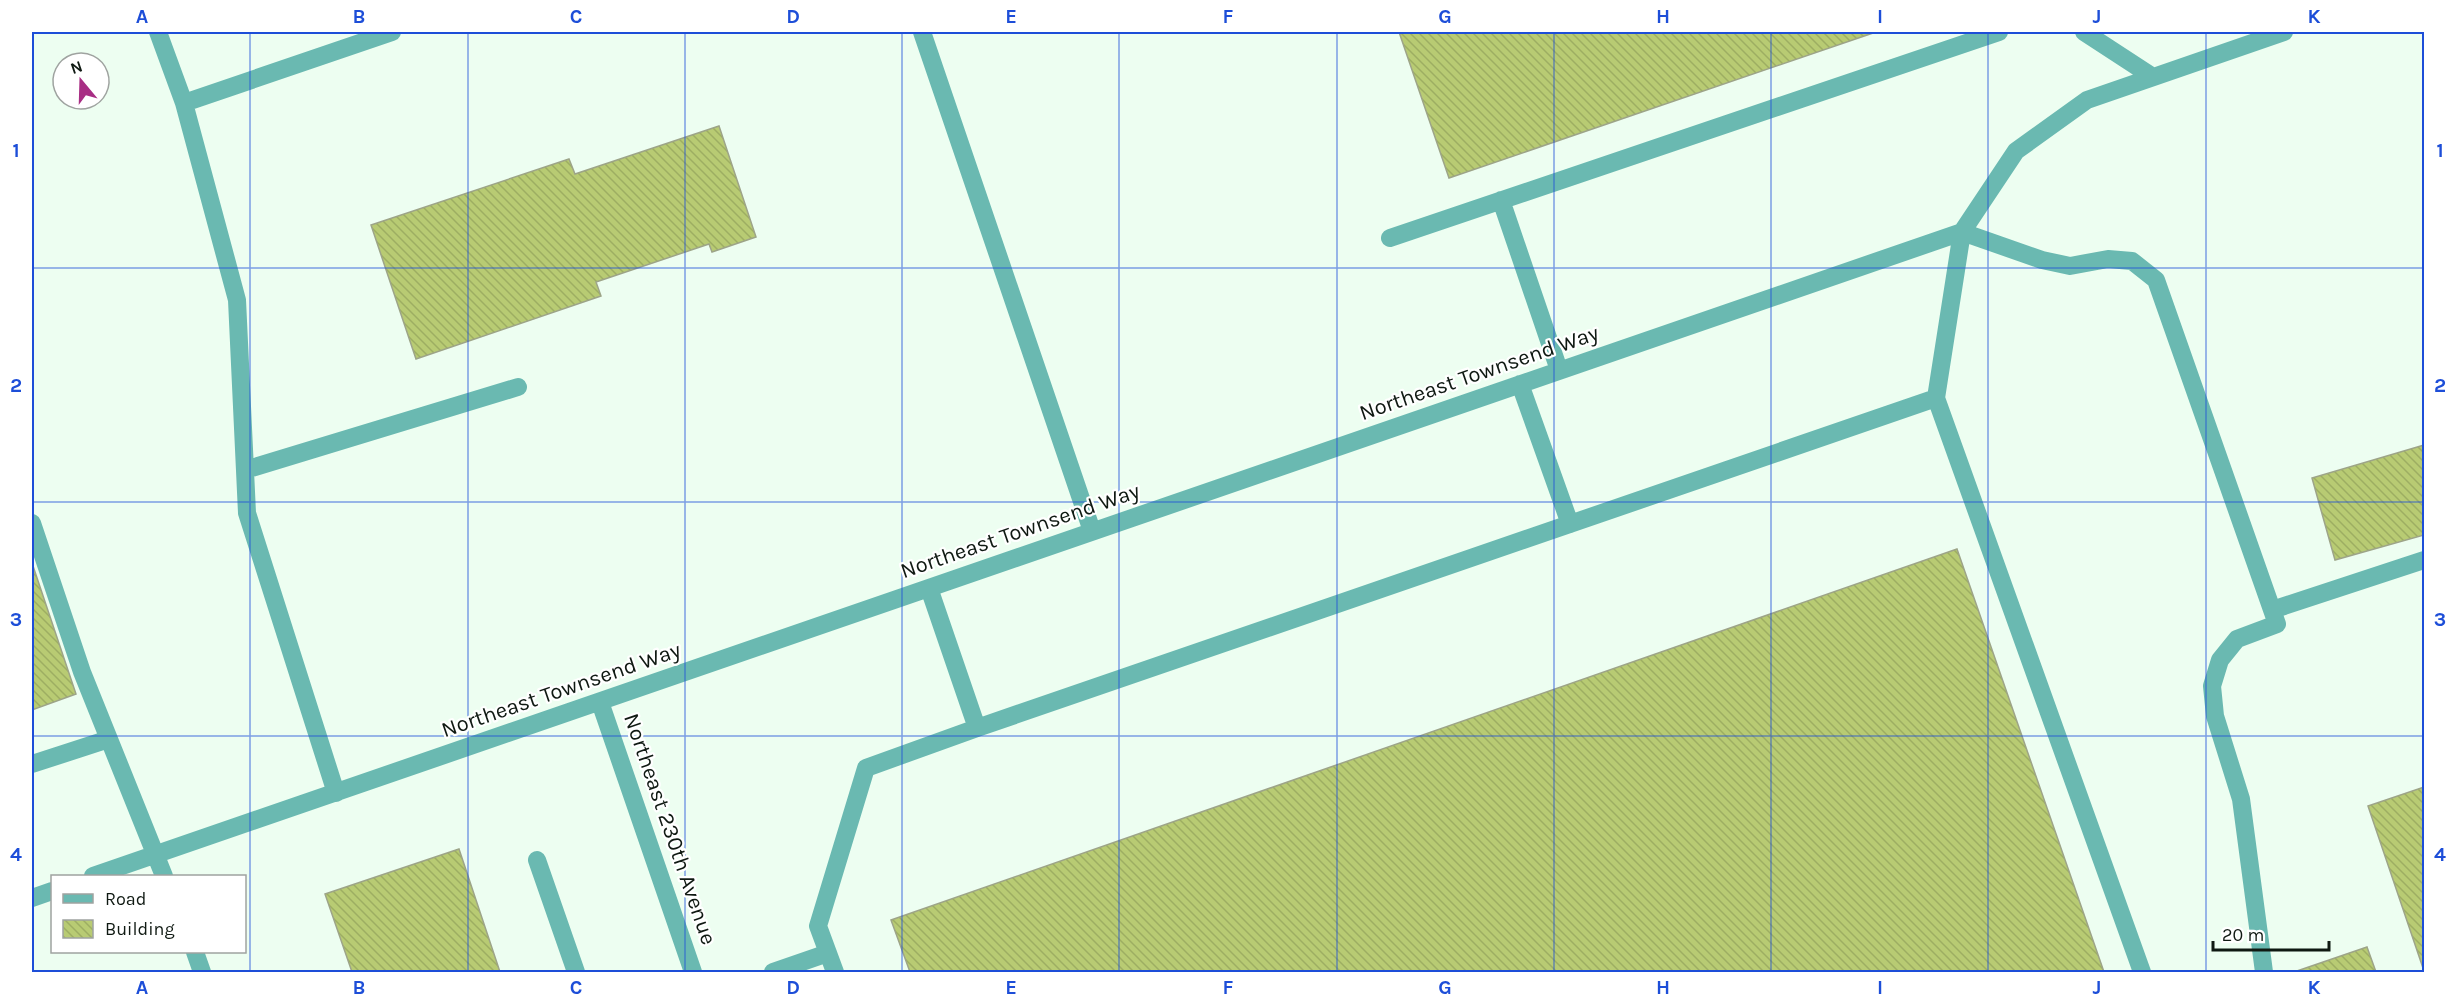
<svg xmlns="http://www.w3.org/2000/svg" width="2456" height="1004" viewBox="0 0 2456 1004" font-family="Karla,sans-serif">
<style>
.building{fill:url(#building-back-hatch);stroke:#9da488;stroke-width:1.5}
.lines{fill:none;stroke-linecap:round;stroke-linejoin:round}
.minor{stroke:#6ab9b1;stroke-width:18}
.grid{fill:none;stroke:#1d4ed8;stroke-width:1.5;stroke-opacity:0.55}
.labels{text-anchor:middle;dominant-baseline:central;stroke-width:4.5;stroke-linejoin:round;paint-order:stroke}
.street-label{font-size:22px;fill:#0f1912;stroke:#fff}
.neatline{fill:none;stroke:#1d4ed8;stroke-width:2}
.grid-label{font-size:20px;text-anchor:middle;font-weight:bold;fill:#1d4ed8}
</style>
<defs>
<pattern id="building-back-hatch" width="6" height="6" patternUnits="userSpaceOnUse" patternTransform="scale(1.5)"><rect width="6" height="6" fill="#b8cb73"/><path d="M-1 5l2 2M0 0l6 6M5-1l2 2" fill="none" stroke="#9dae62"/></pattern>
</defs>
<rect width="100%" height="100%" fill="#edfef1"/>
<path class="building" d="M1399,32H1876L1449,178Z
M719,126L756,237L712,252L709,244L596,282L601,296L416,359L371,225L569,159L575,174Z
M2424,445V535L2335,560L2312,478Z
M1957,549L2104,972H910L891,920Z
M32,563L76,694L32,710Z
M2424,787V971L2368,806Z
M459,849L500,972H352L325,894Z
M2367,947L2376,972H2294Z"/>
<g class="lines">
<path class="minor" d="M158,32L184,103L237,300L247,513L336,793
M922,32L1092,531
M2084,32L2153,77
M184,103L392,32
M1501,200L1559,370
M1962,232L2042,260L2070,266L2108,259L2132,261L2156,280L2277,624L2237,639L2220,660L2212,686L2215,716L2241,799L2264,972
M1390,238L1999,32
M1520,384L1570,524
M1936,398L2142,972
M245,470L518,387
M32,523L82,672L164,876
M929,588L977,728L1936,398L1962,232L2016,151L2087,100L2284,32
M2272,610L2424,560
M600,702L693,972
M32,764L109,739
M537,860L576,972
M93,876L1962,232
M32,898L52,891
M195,952L202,972
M773,972L828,953
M835,972L818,926L866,768L977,728"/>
</g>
<path class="grid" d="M250,32V972M468,32V972M685,32V972M902,32V972M1119,32V972M1337,32V972M1554,32V972M1771,32V972M1988,32V972M2206,32V972M32,268H2424M32,502H2424M32,736H2424"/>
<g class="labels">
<g class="street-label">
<text transform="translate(1479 373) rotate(-19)">Northeast Townsend Way</text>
<text transform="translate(1020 531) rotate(-19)">Northeast Townsend Way</text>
<text transform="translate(561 690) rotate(-19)">Northeast Townsend Way</text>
<text transform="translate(670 829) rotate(71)">Northeast 230th Avenue</text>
</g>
</g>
<rect width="2456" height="1004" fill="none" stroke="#ffffff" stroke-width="66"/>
<rect x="51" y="875" width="195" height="78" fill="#ffffff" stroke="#9fa3a0" stroke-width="1.5"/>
<rect x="63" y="894" width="30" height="9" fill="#6ab9b1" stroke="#9fa3a0" stroke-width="1.5"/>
<text x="105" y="905" font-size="18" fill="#0f1912">Road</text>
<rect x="63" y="920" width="30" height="18" fill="url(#building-back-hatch)" stroke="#9fa3a0" stroke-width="1.5"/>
<text x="105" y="935" font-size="18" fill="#0f1912">Building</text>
<g transform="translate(81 81) rotate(341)"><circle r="28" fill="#ffffff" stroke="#9fa3a0" stroke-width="1.5"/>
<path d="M0-4.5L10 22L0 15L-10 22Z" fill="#a82e84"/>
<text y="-9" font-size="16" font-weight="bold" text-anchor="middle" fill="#0f1912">N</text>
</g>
<path d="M2213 941v9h116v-9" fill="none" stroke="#0f1912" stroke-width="3"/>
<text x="2222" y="941" font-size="18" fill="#0f1912" stroke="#ffffff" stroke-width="4.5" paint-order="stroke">20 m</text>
<rect x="33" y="33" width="2390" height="938" class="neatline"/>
<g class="grid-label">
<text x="142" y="23">A</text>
<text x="359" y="23">B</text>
<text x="576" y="23">C</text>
<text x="793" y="23">D</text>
<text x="1011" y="23">E</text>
<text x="1228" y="23">F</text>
<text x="1445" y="23">G</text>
<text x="1663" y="23">H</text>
<text x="1880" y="23">I</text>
<text x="2097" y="23">J</text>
<text x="2314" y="23">K</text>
<text x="16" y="157">1</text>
<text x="2440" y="157">1</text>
<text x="16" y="392">2</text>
<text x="2440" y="392">2</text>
<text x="16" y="626">3</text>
<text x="2440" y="626">3</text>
<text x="16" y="861">4</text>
<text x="2440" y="861">4</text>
<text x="142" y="994">A</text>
<text x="359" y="994">B</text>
<text x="576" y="994">C</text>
<text x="793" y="994">D</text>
<text x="1011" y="994">E</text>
<text x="1228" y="994">F</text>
<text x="1445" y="994">G</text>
<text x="1663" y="994">H</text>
<text x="1880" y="994">I</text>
<text x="2097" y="994">J</text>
<text x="2314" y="994">K</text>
</g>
</svg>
